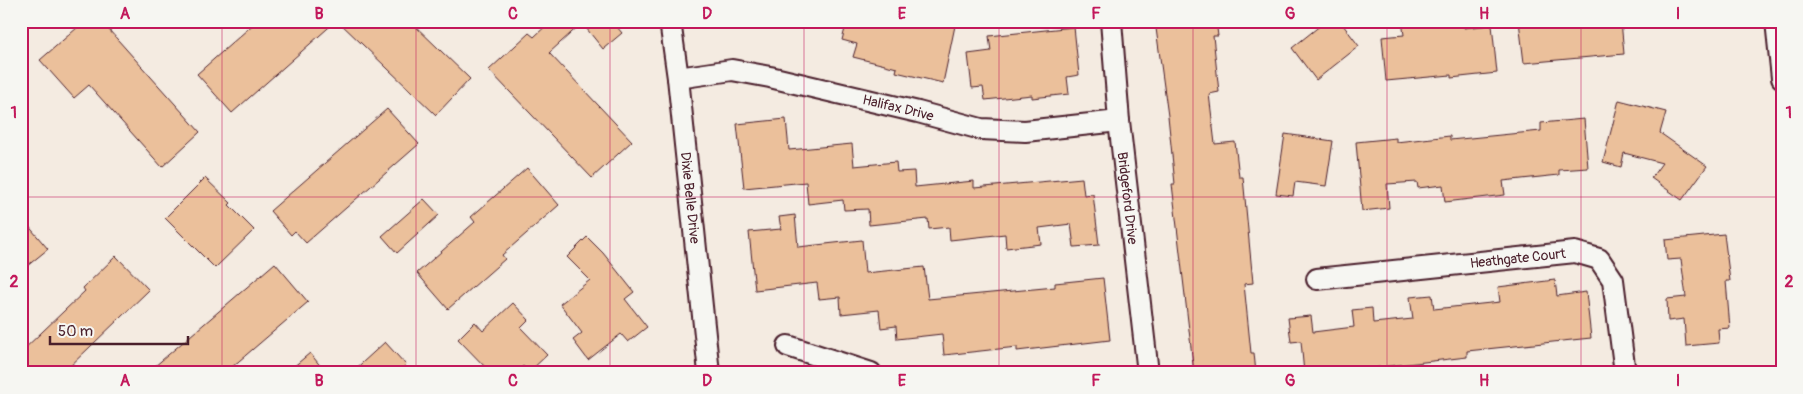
<svg xmlns="http://www.w3.org/2000/svg" width="1803" height="394" viewBox="0 0 1803 394" font-family="Pangolin,sans-serif">
<style>
.building{fill:#ebc09b;stroke:#4a1f2b}
.lines{fill:none;stroke-linecap:round;stroke-linejoin:round}
.minor-casing{stroke:#4a1f2b;stroke-width:24}
.minor{stroke:#f6f6f2;stroke-width:20}
.grid{fill:none;stroke:#c2185b;stroke-width:1;stroke-opacity:0.55}
.labels{text-anchor:middle;dominant-baseline:central;stroke-width:4.5;stroke-linejoin:round;paint-order:stroke}
.street-label{font-size:14px;fill:#4a1f2b;stroke:#f6f6f2}
.neatline{fill:none;stroke:#c2185b;stroke-width:2}
.grid-label{font-size:16px;text-anchor:middle;font-weight:bold;fill:#c2185b}
</style>
<rect width="100%" height="100%" fill="#f4ebe1"/>
<filter id="ink" filterUnits="userSpaceOnUse"><feTurbulence type="fractalNoise" baseFrequency=".02" numOctaves="2"/><feDisplacementMap in="SourceGraphic" scale="10" xChannelSelector="R" yChannelSelector="G"/><feConvolveMatrix kernelMatrix="1 2 1 2 8 2 1 2 1" color-interpolation-filters="sRGB"/></filter>
<g filter="url(#ink)">
<path class="building" d="M85,21H101L200,132L162,167L89,85L74,98L40,60Z
M257,21H336L232,113L197,74Z
M338,21H410L470,79L436,115Z
M551,21H612L622,33L603,49L582,23L549,53L632,141L592,178L489,70L529,33L534,37Z
M847,21H956L943,83L896,72L897,68L853,57L857,44L842,40Z
M1155,21H1216L1218,36H1213L1219,92L1209,94L1215,144L1235,142L1239,177H1243L1253,283L1244,284L1251,353H1254L1256,373H1194L1172,184H1175L1168,116Z
M1326,21H1340L1359,46L1316,80L1292,48Z
M1402,21H1463L1464,28L1492,25L1497,73L1451,78V75L1386,81L1382,37L1404,35Z
M1519,21H1621L1624,54L1524,63Z
M1074,27L1079,75L1067,77L1069,94L1032,98V95L985,100L983,87L972,88L968,54L991,51L989,36Z
M1619,100L1666,112L1660,133L1707,166L1682,200L1651,178L1662,163L1624,153L1621,167L1603,162Z
M387,109L419,144L306,243L295,231L291,235L270,211Z
M786,119L789,150L852,144L854,166L896,162L897,172L914,171L915,187L974,181V188L1082,178L1084,195L1093,194L1099,245L1074,247L1071,224L1039,228L1041,244L1006,248L1005,234L950,240L949,227L929,229L928,219L869,225L868,209L844,210L843,200L808,204L806,182L744,188L737,124Z
M1584,119L1588,168L1559,170V175L1503,181L1505,195L1445,202L1443,185L1418,188L1417,182L1387,184L1389,208L1362,211L1356,142L1396,138V142L1450,136V140L1541,131V123Z
M1285,134L1333,141L1326,186L1295,182L1293,196L1276,194Z
M527,168L559,205L502,255L505,259L448,309L417,273L475,222L471,217Z
M205,178L231,203L229,205L254,230L215,268L165,218Z
M424,199L439,215L397,253L382,236Z
M795,215L798,247L862,240L865,273L924,267L928,299L1055,287V283L1103,278L1110,340L1017,351V347L944,355L942,334L897,339L896,326L881,328L879,310L841,314L840,297L819,299L817,283L755,290L749,232L781,229L779,217Z
M21,217L48,249L21,271Z
M1724,234L1730,281H1726L1730,328L1718,329L1719,343L1686,346L1684,319L1668,321L1667,299L1686,297L1681,259L1667,260L1665,240Z
M587,237L603,253L634,292L625,299L647,327L628,342L621,334L588,360L573,340L582,333L560,304L590,280L567,257Z
M116,256L149,290L63,373H21V352L85,291L83,288Z
M275,263L308,302L225,373H147Z
M1555,280L1557,296L1586,292L1591,338L1467,351V357L1346,371V373H1304L1301,341L1291,342L1288,318L1311,316L1313,332L1354,327L1352,310L1372,308L1373,323L1413,319L1410,297L1432,295L1434,309L1500,302L1498,287Z
M513,303L529,320L521,328L547,355L529,372L523,366L516,373H491L458,339L475,322L483,331Z
M385,342L406,365L397,373H351Z
M310,353L326,373H286Z"/>
<g class="lines">
<defs>
<g id="minor">
<path id="s1" d="M670,21L678,78L709,373"/>
<path id="s2" d="M1111,21L1119,121L1148,373"/>
<path d="M1776,21L1782,78"/>
<path id="s3" d="M678,78L732,70L770,77L918,112L981,129L1025,131L1119,121"/>
<path id="s4" d="M1317,279L1575,252L1599,259L1613,280L1625,373"/>
<path d="M788,346L871,373"/>
</g>
</defs>
<use href="#minor" class="minor-casing"/>
<use href="#minor" class="minor"/>
</g>
</g>
<path class="grid" d="M222,21V373M416,21V373M610,21V373M804,21V373M999,21V373M1193,21V373M1387,21V373M1581,21V373M21,197H1782"/>
<g class="labels">
<g class="street-label">
<text stroke="none"><textPath href="#s3" startOffset="225">Halifax Drive</textPath></text>
<text stroke="none"><textPath href="#s1" startOffset="178">Dixie Belle Drive</textPath></text>
<text stroke="none"><textPath href="#s2" startOffset="178">Bridgeford Drive</textPath></text>
<text stroke="none"><textPath href="#s4" startOffset="202">Heathgate Court</textPath></text>
</g>
</g>
<rect width="1803" height="394" fill="none" stroke="#f6f6f2" stroke-width="55"/>
<path d="M50 336v8h138v-8" fill="none" stroke="#4a1f2b" stroke-width="2.5"/>
<text x="58" y="336" font-size="15" fill="#4a1f2b" stroke="#f6f6f2" stroke-width="4" paint-order="stroke">50 m</text>
<rect x="28" y="28" width="1748" height="338" class="neatline"/>
<g class="grid-label">
<text x="125" y="19">A</text>
<text x="319" y="19">B</text>
<text x="513" y="19">C</text>
<text x="707" y="19">D</text>
<text x="902" y="19">E</text>
<text x="1096" y="19">F</text>
<text x="1290" y="19">G</text>
<text x="1484" y="19">H</text>
<text x="1678" y="19">I</text>
<text x="14" y="118">1</text>
<text x="1789" y="118">1</text>
<text x="14" y="287">2</text>
<text x="1789" y="287">2</text>
<text x="125" y="386">A</text>
<text x="319" y="386">B</text>
<text x="513" y="386">C</text>
<text x="707" y="386">D</text>
<text x="902" y="386">E</text>
<text x="1096" y="386">F</text>
<text x="1290" y="386">G</text>
<text x="1484" y="386">H</text>
<text x="1678" y="386">I</text>
</g>
</svg>
